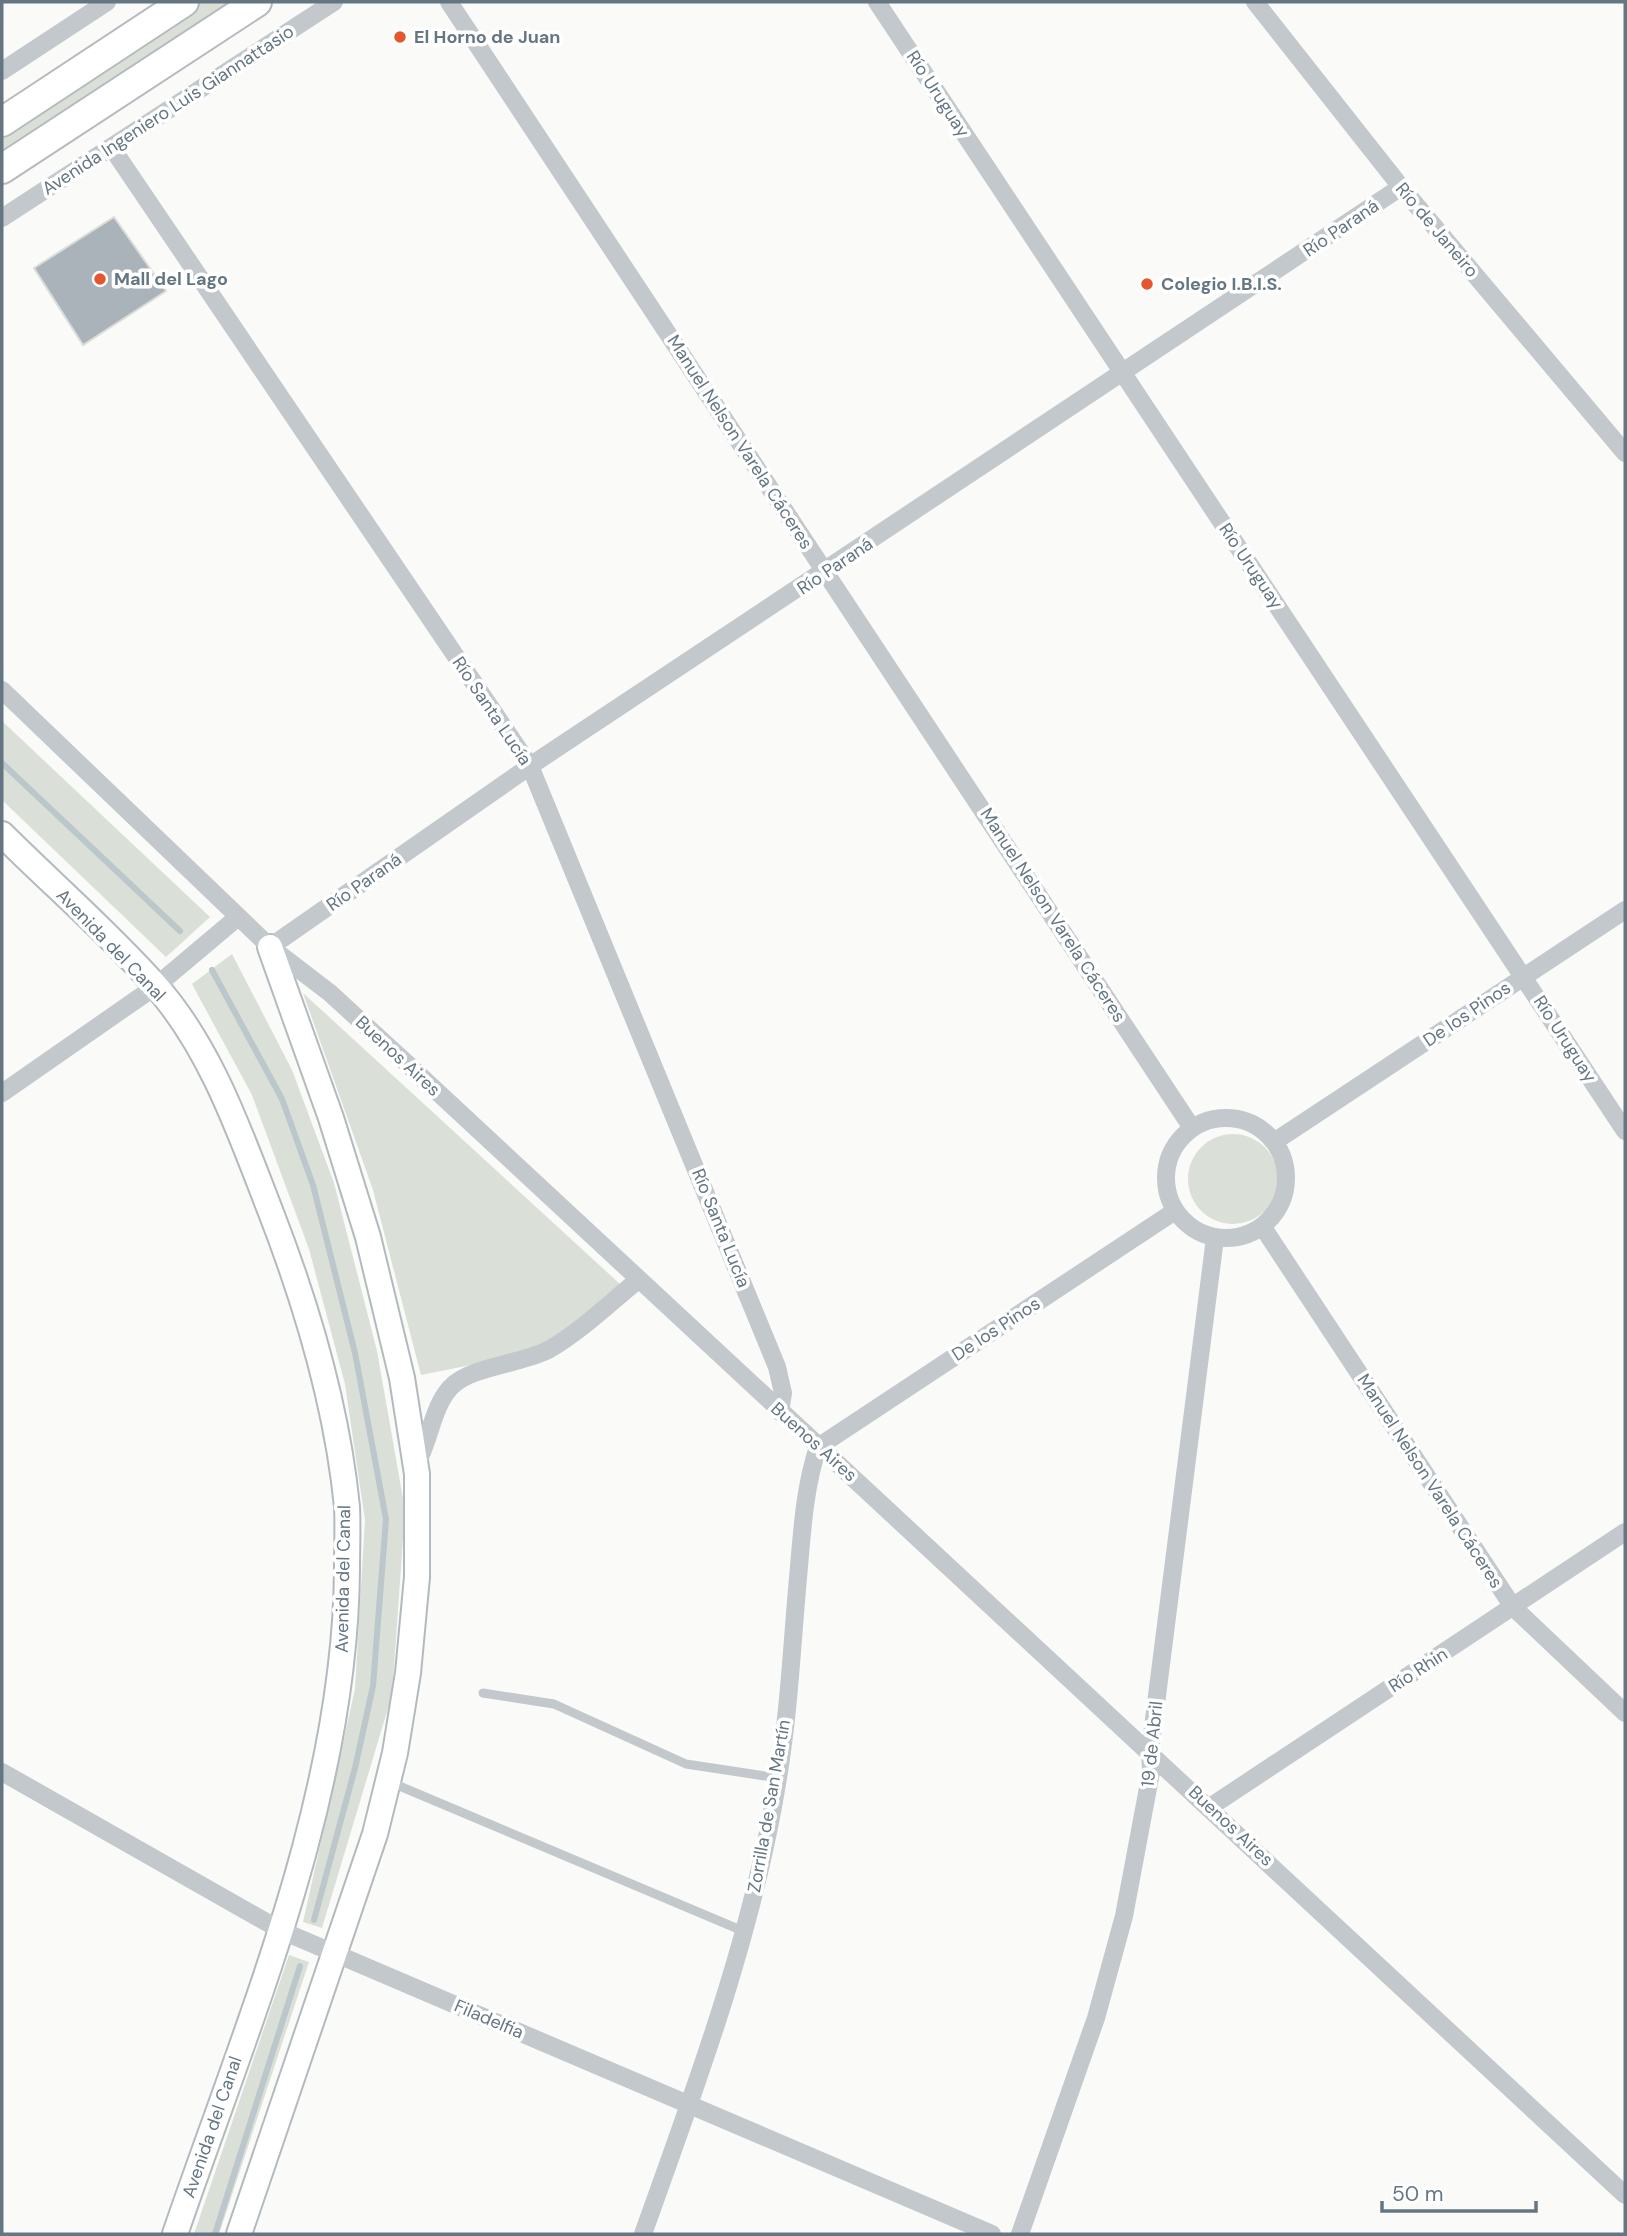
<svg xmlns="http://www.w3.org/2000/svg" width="1627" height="2236" viewBox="0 0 1627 2236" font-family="'DM Sans',sans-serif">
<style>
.green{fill:#dadfd7}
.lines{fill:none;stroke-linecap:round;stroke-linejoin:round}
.stream{stroke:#bbc7cb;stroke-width:6}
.building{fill:#aab3b9;stroke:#dcdcda;stroke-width:2}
.secondary-casing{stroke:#b3babf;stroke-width:28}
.primary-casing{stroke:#b5babe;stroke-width:32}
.lane{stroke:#c3c8cc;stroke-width:9}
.street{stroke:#c3c8cc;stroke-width:18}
.secondary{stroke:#fff;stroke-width:24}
.primary{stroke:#fff;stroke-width:28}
.poi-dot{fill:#e4572e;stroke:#fff;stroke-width:2.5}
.labels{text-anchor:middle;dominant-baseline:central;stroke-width:7;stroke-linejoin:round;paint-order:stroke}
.poi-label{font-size:18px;font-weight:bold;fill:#657683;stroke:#fff;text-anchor:start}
.street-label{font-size:18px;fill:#657683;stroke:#fff}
</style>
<rect width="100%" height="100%" fill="#fafaf8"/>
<path class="green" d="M200,2H231L2,154V138L73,85Z
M2,721L210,917L166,957L2,800Z
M232,954L292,1070L334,1183L377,1351L405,1510L392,1695L322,1928L303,1922L355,1689L365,1520L345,1384L309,1249L252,1095L192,984Z
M303,993L621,1285L539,1351L421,1375L373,1190Z
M1188 1179a45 45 0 1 1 90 0a45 45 0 1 1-90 0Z
M289,1955L309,1962L219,2234H194Z"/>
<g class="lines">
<path class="stream" d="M2,763L180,931
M212,970L282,1099L313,1185L355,1353L386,1519L373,1686L355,1768L314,1920
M215,2234L300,1966"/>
</g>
<path class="building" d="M114,217L166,291L83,345L34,268Z"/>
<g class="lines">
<defs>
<path id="secondary" d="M2,834C52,884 108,932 155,985C211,1048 240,1133 270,1210C307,1305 337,1405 347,1507C348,1527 347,1548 347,1568C346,1796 248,2021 175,2234
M239,2234L375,1834L395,1753L408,1673L417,1577V1474L402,1378L368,1237L331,1118L270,947"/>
<path id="primary" d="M2,122L184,2
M2,169L257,2"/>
</defs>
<use href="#secondary" class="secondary-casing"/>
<use href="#primary" class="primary-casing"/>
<path class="lane" d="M483,1693L554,1704L686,1764L778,1778
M390,1782L743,1931"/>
<path class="street" d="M449,2L1192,1128
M877,2L1625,1131
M1255,2L1401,187L1625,453
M2,71L107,2
M112,148L530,766L777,1367L783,1393L780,1412
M2,218L334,2
M2,690L270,947L330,993L402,1059L1625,2195
M270,947L530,766L1401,187
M2,1093L156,986L238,917
M1166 1178a60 60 0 1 1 120 0a60 60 0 1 1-120 0Z
M1274,1142L1625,910
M1262,1226L1513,1607L1625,1713
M416,1465C430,1441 432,1408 450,1388C469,1366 524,1364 550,1349C582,1330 610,1303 638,1280
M2,1772L280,1930L992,2234
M1210,1807L1625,1532
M643,2234C696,2086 753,1934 778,1778C789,1712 792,1644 798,1578C802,1534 804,1489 818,1447L1175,1211
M1020,2234L1096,2018L1124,1916L1151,1772L1150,1751L1215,1238"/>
<use href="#secondary" class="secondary"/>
<use href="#primary" class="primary"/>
</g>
<g class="poi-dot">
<circle cx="400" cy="37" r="7"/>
<circle cx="100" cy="279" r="7"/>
<circle cx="1147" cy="284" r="7"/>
</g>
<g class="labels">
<g class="poi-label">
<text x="414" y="37">El Horno de Juan</text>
<text x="114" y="279">Mall del Lago</text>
<text x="1161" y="284">Colegio I.B.I.S.</text>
</g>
<g class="street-label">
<text transform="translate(938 94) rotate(57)">Río Uruguay</text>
<text transform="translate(168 110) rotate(-33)">Avenida Ingeniero Luis Giannattasio</text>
<text transform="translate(1341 228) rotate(-34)">Río Paraná</text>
<text transform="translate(1437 230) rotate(50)">Río de Janeiro</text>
<text transform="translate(740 442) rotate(57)">Manuel Nelson Varela Cáceres</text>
<text transform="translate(835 566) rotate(-34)">Río Paraná</text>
<text transform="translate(1251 566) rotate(56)">Río Uruguay</text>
<text transform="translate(492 711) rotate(56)">Río Santa Lucía</text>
<text transform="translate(364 882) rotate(-35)">Río Paraná</text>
<text transform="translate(1053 915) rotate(57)">Manuel Nelson Varela Cáceres</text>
<text transform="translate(111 945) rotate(46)">Avenida del Canal</text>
<text transform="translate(1467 1014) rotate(-34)">De los Pinos</text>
<text transform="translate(1565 1039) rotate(57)">Río Uruguay</text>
<text transform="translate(398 1056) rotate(43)">Buenos Aires</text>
<text transform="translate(721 1228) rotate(68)">Río Santa Lucía</text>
<text transform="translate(996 1329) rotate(-33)">De los Pinos</text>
<text transform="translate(814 1442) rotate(42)">Buenos Aires</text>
<text transform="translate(1430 1481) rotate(57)">Manuel Nelson Varela Cáceres</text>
<text transform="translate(343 1579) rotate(-89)">Avenida del Canal</text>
<text transform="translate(1418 1670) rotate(-33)">Río Rhin</text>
<text transform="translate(1152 1744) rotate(-84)">19 de Abril</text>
<text transform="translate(769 1806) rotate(-80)">Zorrilla de San Martín</text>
<text transform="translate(1231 1826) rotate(43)">Buenos Aires</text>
<text transform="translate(489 2019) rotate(23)">Filadelfia</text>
<text transform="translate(212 2127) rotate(-71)">Avenida del Canal</text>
</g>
</g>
<rect width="1627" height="2236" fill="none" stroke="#657683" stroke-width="7"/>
<path d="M1382 2201v10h154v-10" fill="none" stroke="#657683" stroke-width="3.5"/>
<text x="1392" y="2201" font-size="21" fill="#657683" stroke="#ffffff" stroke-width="5" paint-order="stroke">50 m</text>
</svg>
